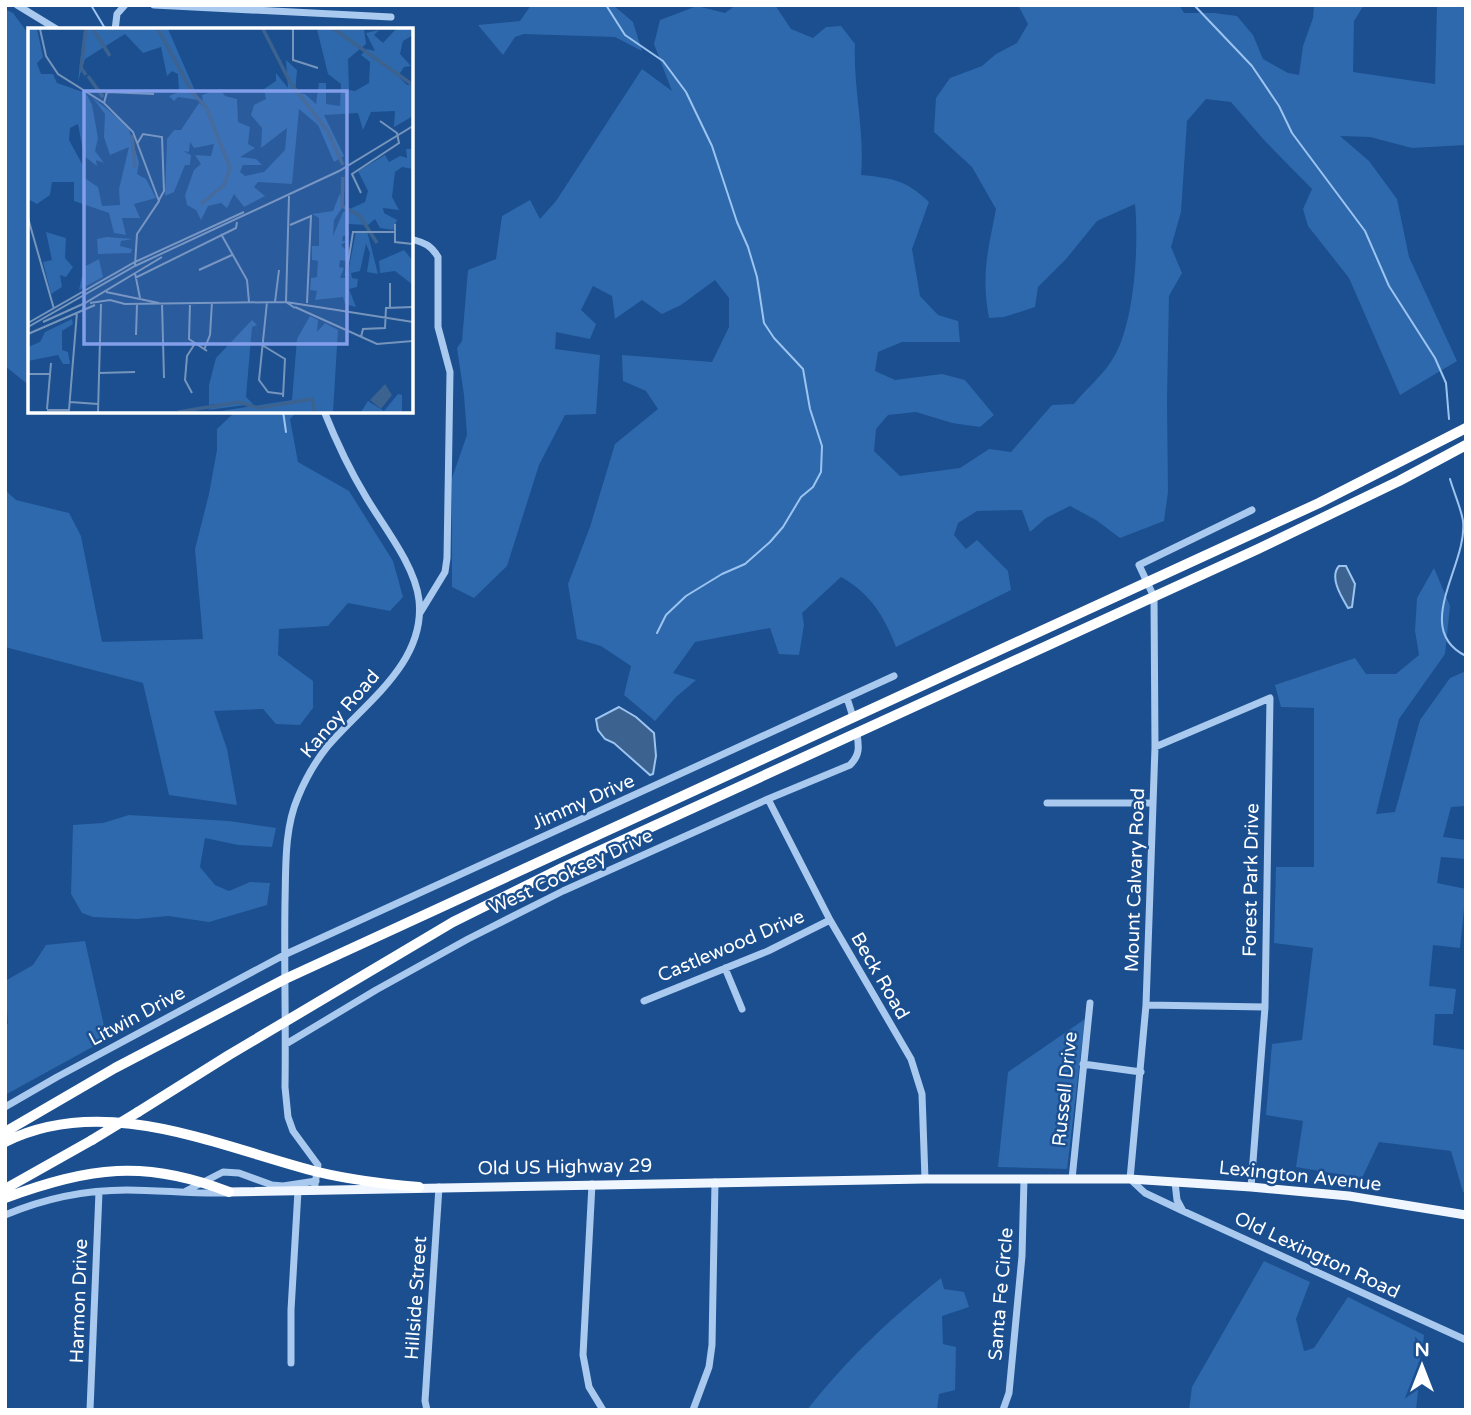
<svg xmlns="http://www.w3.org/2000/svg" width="1471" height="1415" viewBox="0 0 1471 1415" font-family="'Varela Round',sans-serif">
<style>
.green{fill:#2e69ad}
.water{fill:#3c6290;stroke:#9cc4f0;stroke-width:2}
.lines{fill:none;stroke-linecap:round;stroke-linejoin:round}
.stream{stroke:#9cc4f0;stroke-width:2}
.minor{stroke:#a9c9ee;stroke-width:7}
.major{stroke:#f0f6ff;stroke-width:9}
.highway{stroke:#fff;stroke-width:10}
.highway-bridge{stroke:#fff;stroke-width:10}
.labels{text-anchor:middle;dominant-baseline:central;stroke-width:5;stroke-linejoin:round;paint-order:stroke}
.street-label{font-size:19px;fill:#fff;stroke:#1b4f8f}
.inset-river{fill:none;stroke:#3c6290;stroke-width:3.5}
.inset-road{fill:none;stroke:#7695bc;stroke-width:2}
.view{fill:#839eea;fill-opacity:0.15;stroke:#839eea;stroke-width:3.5}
.inset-edge{fill:none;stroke:#fff;stroke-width:3.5}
</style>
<rect width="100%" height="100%" fill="#1b4f8f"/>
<path class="green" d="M531,5H613L633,22L642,51L615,37L524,34L515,37L503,55L478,25L520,21Z
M736,5H775L791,29L813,38L826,27L841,26L855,44C853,88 865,131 861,175C892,178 906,180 929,202L912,249L920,296L938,315L958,321L960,342H902L878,352L875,371L895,380L942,374L965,380L994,415L980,427L952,423L916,412L888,415L876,429L874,451L900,476L960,468L989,449L1011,452L1052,405L1074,404C1085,390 1100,378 1110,363C1135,330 1139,244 1135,204L1097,221L1066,259L1038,287L1035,307L1004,317L989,318C981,273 988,252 996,209L972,167L934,132L936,98L950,78L982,66L996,54L1017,43L1028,24L1018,5H1179L1184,13H1214L1237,16L1253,35L1263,59L1288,73L1299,75L1303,46L1313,18L1314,5H1364L1354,21L1353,72L1435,84L1437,5H1466V145L1412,148L1370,137L1340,136L1369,161L1397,199L1409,257L1457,361L1400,395L1349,278L1308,226L1303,209L1312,189L1264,140L1231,102L1206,99L1187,121L1181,212L1171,247L1182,273L1169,296L1167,400L1168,492L1164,521L1120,538L1096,520L1070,506L1046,518L1030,532L1022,510L977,511L958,523L954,535L966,549L977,540L1008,571L1011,590L896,647C884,616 871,594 841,577L802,613L804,625L799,655L779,654L770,628L695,642L673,673L696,680L676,697L655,721L624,695L631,666L601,646L577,639L568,584L590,527L615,444L658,409L646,391L623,381L622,355L712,362L729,327V298L715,280L681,305L662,314L642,300L615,319L612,296L593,286L581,310L596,324L590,339L556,332L555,349L600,355L596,414L565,415L539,465L507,566L474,598L452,587V478L467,435L464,395L457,348L462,341L468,270L496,259L502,216L530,200L540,219L556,201L642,69L672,91L654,44L660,20L697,6L725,13Z
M5,9L13,13L30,36V386L5,366Z
M236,411H298L290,419L298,462L349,491L393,561L403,597L390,611L348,603L328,626L279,629L278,655L313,681V708L300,725L276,724L263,709L214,711L227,749L237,805L169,795L143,683L5,647V490L16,500L69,513L81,536L102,642L203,639L195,549L209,494L217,450V429Z
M1434,568L1450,606L1445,654L1399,719L1376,814L1395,812L1420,720L1450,678L1466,671V806L1451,807L1443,837L1466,840V859L1441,857L1437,883L1466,889L1460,948L1433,945L1429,986L1456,989L1453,1014H1435L1433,1045L1466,1050V1193L1463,1192L1451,1151L1379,1142L1362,1178L1296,1167L1303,1121L1266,1115L1272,1044L1302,1040L1313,948L1274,943L1276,867H1314V708L1281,707L1275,685L1355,658L1366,674H1396L1419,655L1415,631L1417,598Z
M129,815L229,821L276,828L272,847L238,845L205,838L200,867L215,885L229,891L250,882L270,883L267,905L209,922L168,916L137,919L93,917L82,913L71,894L73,825L103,823Z
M85,941L107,1039L5,1095V1024H8L5,981L33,965L46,945Z
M1085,1019L1067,1169L998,1167L1008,1072Z
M1264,1261L1310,1282L1296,1319L1304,1351L1314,1348L1348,1297L1424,1335L1416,1410H1189L1192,1387Z
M941,1278L944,1289L964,1292L969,1307L942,1316L943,1344L956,1347L955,1390L939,1394L937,1410H807C849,1357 889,1320 941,1278Z"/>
<path class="water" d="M1339,566H1346L1355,584L1352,607L1348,608C1341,596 1329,577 1339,566Z
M619,707L636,717L654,733L656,756L653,774L650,775L614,743L605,739L598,730L596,719Z"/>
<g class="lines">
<path class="stream" d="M91,5L106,30
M606,5L625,35L663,61L686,92L712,146L737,222L748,247L757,277L764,323L774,338L803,369L810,409L822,446L821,472L813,487L801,497L783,527L770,542L745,564L722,574L686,596L666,615L657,633
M1194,5L1252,66L1279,106L1292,133L1365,231L1389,286L1435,358L1446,383L1449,419
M283,411L286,432
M1450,479C1454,493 1461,508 1463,521C1468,565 1411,629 1466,656"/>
<path class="minor" d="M17,5L58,30
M154,5L391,17
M115,30L117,14L125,5
M411,239C425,243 431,245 438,257V327L450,372L447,558L445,572L420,613
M847,698L853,717
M1155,747L1270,698L1265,1007L1251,1187
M768,799L830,920L911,1059L922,1094L925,1179
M1047,803H1153
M725,968L742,1009
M644,1001L768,951L830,920
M1146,1005L1265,1007
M286,1044L376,990L468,939L563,891L768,799L850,765C860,755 859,747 857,734
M1083,1064L1141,1072
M5,1107L57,1077L284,955L894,676
M1072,1179L1090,1003
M1175,1182L1177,1200L1183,1211L1466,1340
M592,1184L583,1355L589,1387L603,1410
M186,1191L223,1172L239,1173L272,1185L283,1186L316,1181
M314,1191L318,1165L293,1131L288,1117L285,1087C286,1025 284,964 285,902C286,868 284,829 298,797C305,780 315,762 327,747C363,704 426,664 419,600C415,565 383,526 366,497C349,469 336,441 324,411
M1183,1211L1145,1193L1130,1179L1146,1005L1155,747L1154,597L1139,565L1252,510
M5,1215C43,1199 86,1190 127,1190C160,1190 193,1194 225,1193
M291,1363V1310L298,1191
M90,1410L99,1192
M427,1410L425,1401L439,1187
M693,1410L709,1367L712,1345L715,1182
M1003,1410L1009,1393L1022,1256L1024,1179"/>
<path class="major" d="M229,1192L925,1179H1130L1251,1187L1349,1196L1466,1215"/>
<path class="highway" d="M138,1112L229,1055L453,922L562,868L1258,549L1399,481L1466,445
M5,1132L115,1068L285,979L1319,503L1466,428
M5,1142C105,1092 220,1147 318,1172C351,1180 385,1184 419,1187
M5,1189L92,1140
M5,1198C89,1167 145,1159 229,1192"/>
<path class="highway-bridge" d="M92,1140L138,1112"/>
</g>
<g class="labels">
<g class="street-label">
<text transform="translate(340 714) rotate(-49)">Kanoy Road</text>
<text transform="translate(583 802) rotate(-24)">Jimmy Drive</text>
<text transform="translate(571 872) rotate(-25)">West Cooksey Drive</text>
<text transform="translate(1135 880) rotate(-88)">Mount Calvary Road</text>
<text transform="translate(1251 880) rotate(-89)">Forest Park Drive</text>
<text transform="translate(731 946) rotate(-23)">Castlewood Drive</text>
<text transform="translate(880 976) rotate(60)">Beck Road</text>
<text transform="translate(137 1016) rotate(-28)">Litwin Drive</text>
<text transform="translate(1065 1089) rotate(-84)">Russell Drive</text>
<text transform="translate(565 1167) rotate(-1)">Old US Highway 29</text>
<text transform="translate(1300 1176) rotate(6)">Lexington Avenue</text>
<text transform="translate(1317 1255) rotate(25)">Old Lexington Road</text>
<text transform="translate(1001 1294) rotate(-85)">Santa Fe Circle</text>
<text transform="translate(416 1298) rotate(-86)">Hillside Street</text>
<text transform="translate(79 1301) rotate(-88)">Harmon Drive</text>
</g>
</g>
<g transform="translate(28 28)">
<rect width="385" height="385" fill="#1b4f8f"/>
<path d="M0,1H9L15,29L9,35L13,46H25L29,55L58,65L64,77L70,110L67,123L76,135L68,132L69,138L56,128L50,96L42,100L41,112L58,143L55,149L70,159L74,178L92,177L91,161L101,119L82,127L76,109L77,86L65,70L100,98L111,135L109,146L118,151L128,170L106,176L112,190H94L98,207L86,205L81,185L46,173V154H24L22,167L9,176L0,171ZM56,1H140L171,72L150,69L146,73L141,68L151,64L150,46L144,43L139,48L133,19L115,25L97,6L57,31L50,53ZM289,1H336L338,16L320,31L321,62L327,63L341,55L342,34L333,27L339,21L347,23L338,5L351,2L346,7L355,15L368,1H385V7L375,13L372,26L383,38L376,39L370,48L379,57L385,56V88L366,99L367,83L343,84L335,102L330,85L296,87L316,128L306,134L290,97L271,81L264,156L230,154L226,159L237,168L216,179L206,166L199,180L193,175L180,178L173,192L168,182L159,177L157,167L166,142L173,136L167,127L183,128L186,116L166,120L162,114L161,124L155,123L163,127L162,137H157L146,164L137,168L139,111L146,102H153L171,75L175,78L174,67L192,61L197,68L209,71L210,94L222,99L220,116L227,120L212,129L228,131L234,137H215L212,144L217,148L236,144L257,122L259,100L233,120L234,100L223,87L226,77L238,71L236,61L248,53V45L260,60L258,32L269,42L267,65L277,66L288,76L291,55H298V76L312,78L313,56L300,46ZM378,121H385V141L374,139L367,144L364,169L371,182L355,180L356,185L369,192L365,202L352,200L347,191L340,197L320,196L321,207L315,208L314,213H319L313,217L318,222L317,233L312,232L311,239L316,240L312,250H319L328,203H339L350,246L339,244L342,225L338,216L332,243L323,245L324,250L330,251L329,259L321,261L328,279L317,276L315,269L287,272L289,263L282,262L283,250L289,249L290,233L284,232V218H291V190L284,186L305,183L312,165L314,180L306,192L305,208L315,184L337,174L340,163L330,143L357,127L361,134L372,128L379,130ZM18,204L38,210L37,230L45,239L38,249L32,247L34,259L23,266L15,234L24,232ZM79,209L105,211L93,213L92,218L104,221L103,225L70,226L69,211ZM376,222L385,233V257L367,243L352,245L351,233ZM71,231L75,249L51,262L56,239ZM282,288L290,292L289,304L297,295L310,302L305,384H187L264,372L269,311ZM44,291L45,296L34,303V322L40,324L42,336H35L30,327L0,333V319L12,314L17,304ZM224,292L229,297L224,299L218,369L225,376L180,382L187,376L181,377V357L188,330ZM370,366L374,367V384H333L340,373L356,383Z" fill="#2e69ad"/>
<path d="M357,356L364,367L353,381L342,372Z" fill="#3c6290"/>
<path class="inset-river" d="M58,1L53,40L58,47M65,1L82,28M130,1L164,64L178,79L202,140L196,157L173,176M235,1L262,54L300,104L315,137M306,1L385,57M60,48L75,69M104,107L107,140M315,149L314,178L332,188L349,215M150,384L211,374L230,380L284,371L287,384"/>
<path class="inset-road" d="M12,1L18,28L30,46L76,75L105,104L131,173L109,206L107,237M265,1V32L290,40M76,75L79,64L126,66M109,116L115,106L134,109L136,163L131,172M333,165L324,146L371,115L369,105L352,93M261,168L258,274L267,280M0,190L26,281M367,196V214L385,216M262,197L283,188L279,275M193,206L219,252L221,274M171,242L204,227M107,245L112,270M318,248L325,204H366M107,250L208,200L209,194M362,255V280M78,264L131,275M239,274L231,352L240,364L255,366M247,274L251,242M62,275L82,272L97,276M134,275L136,350M162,275L161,311L179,323M97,276L258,274L385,294M267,279L349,316L385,313M15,294L57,275L134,229M0,295L107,234L216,184M0,299L107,238L311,143L385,98M0,306L67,277M108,307L109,276M333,309L335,301L357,300L358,280L385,279M234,317L257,331L255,369M176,322L182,307L184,274M71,345L107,344M0,346H22M164,365L157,352L159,328L166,317M42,374L70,376M19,381L23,335M19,382H41L49,284M70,384L73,276"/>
<path class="view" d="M56,63H319V316H56Z"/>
<rect width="385" height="385" class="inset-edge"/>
</g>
<rect width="1471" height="1415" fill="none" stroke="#ffffff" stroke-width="14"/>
<g transform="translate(1422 1366)" stroke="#1b4f8f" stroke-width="5" paint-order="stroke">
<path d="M0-5L12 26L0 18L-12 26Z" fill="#ffffff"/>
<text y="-10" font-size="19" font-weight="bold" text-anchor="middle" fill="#ffffff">N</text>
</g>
</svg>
